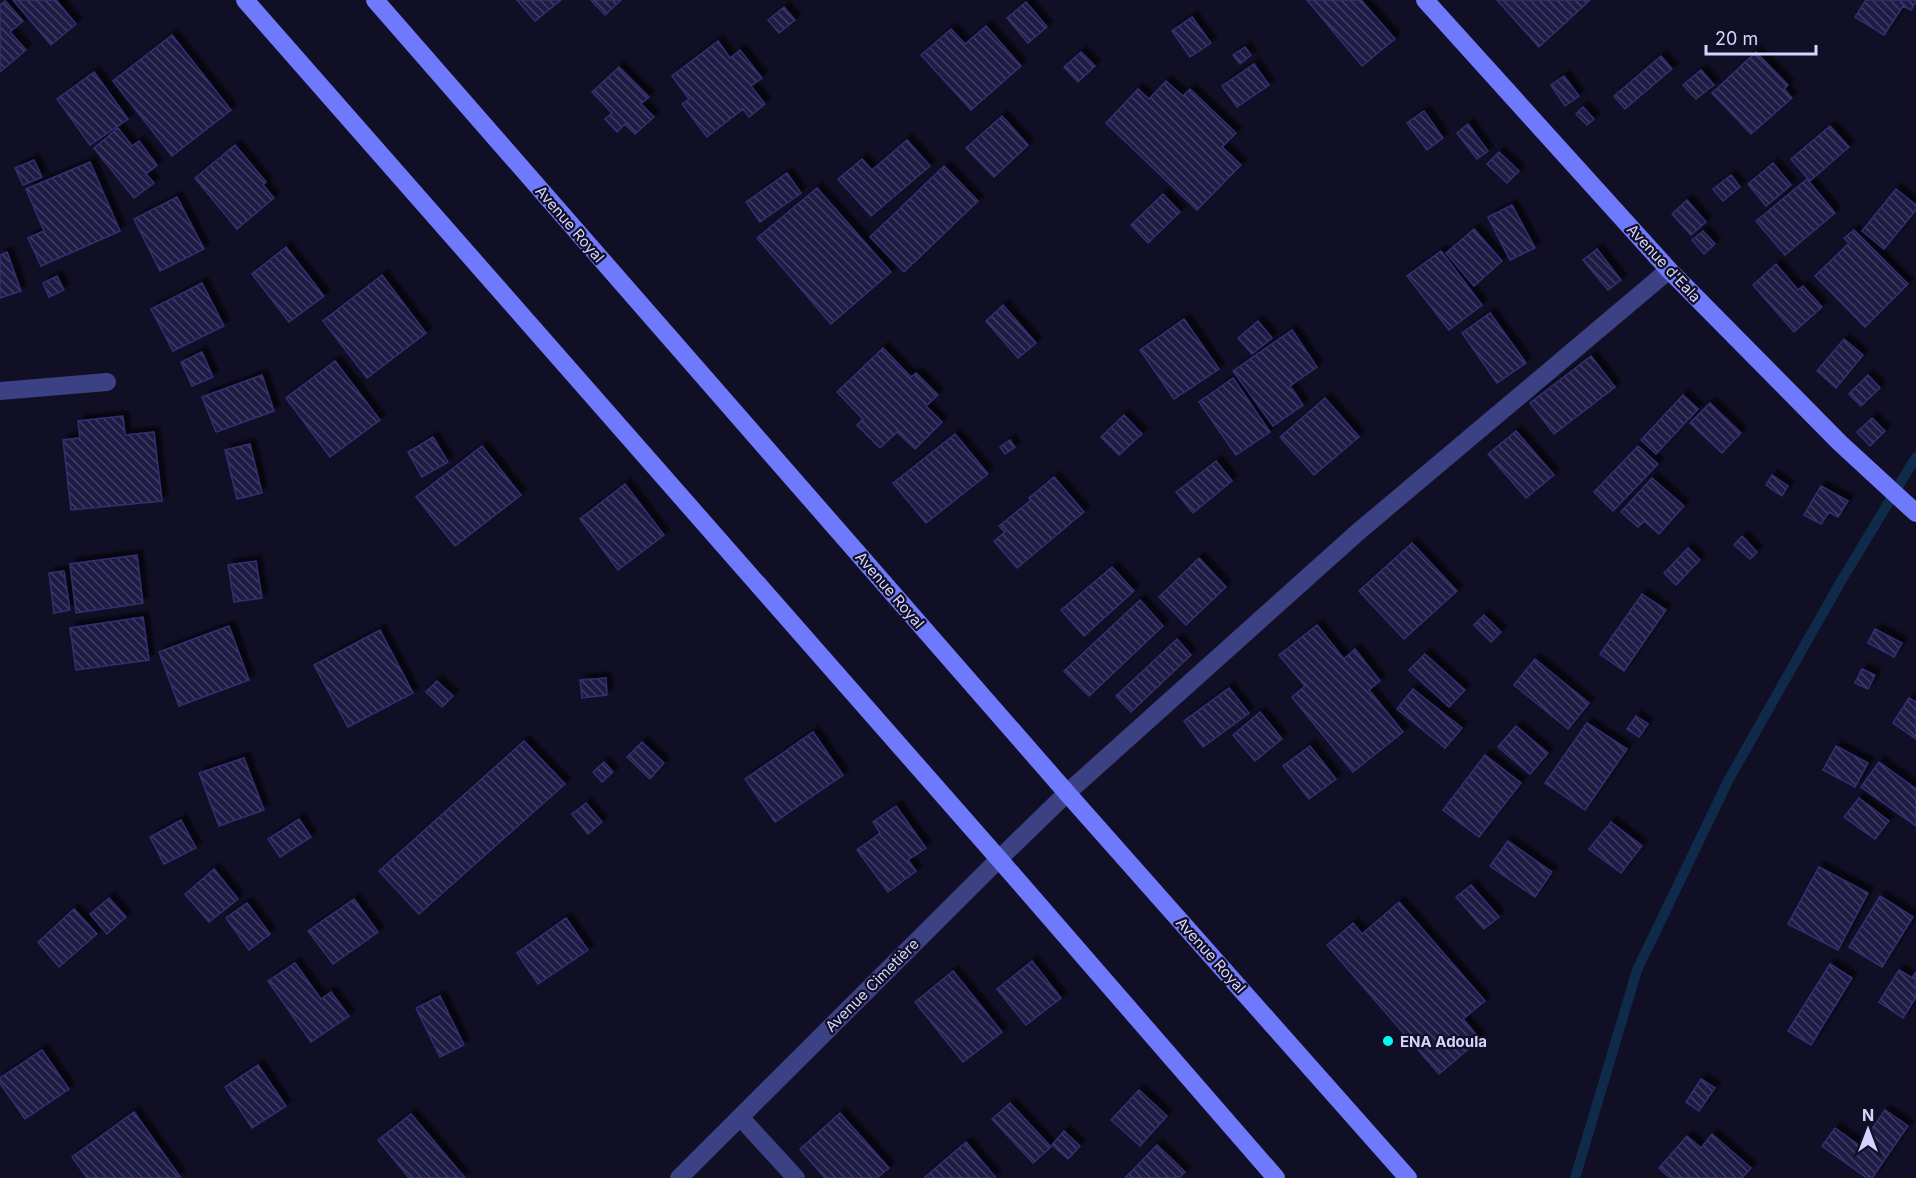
<svg xmlns="http://www.w3.org/2000/svg" width="1916" height="1178" viewBox="0 0 1916 1178" font-family="Inter,sans-serif">
<style>
.lines{fill:none;stroke-linecap:round;stroke-linejoin:round}
.stream{stroke:#0f2b49;stroke-width:10}
.building{fill:url(#building-back-hatch);stroke:#342e71;stroke-width:1.5;filter:url(#shadow)}
.street{stroke:#3b4182;stroke-width:18}
.secondary{stroke:#6e7afb;stroke-width:18}
.poi-dot{fill:#06f8f5;stroke:#110f25;stroke-width:2}
.labels{text-anchor:middle;dominant-baseline:central;stroke-width:4.5;stroke-linejoin:round;paint-order:stroke}
.street-label{font-size:15px;fill:#d4d4fe;stroke:#110f25}
.poi-label{font-size:15px;font-weight:bold;fill:#d4d4fe;stroke:#110f25;text-anchor:start}
</style>
<defs>
<pattern id="building-back-hatch" width="6" height="6" patternUnits="userSpaceOnUse" patternTransform="scale(1.5)"><rect width="6" height="6" fill="#1f1c45"/><path d="M-1 5l2 2M0 0l6 6M5-1l2 2" fill="none" stroke="#3f3c61"/></pattern>
<filter id="shadow"><feDropShadow dx="5.5" dy="-5.5" stdDeviation="1.5" flood-color="#0009"/></filter>
</defs>
<rect width="100%" height="100%" fill="#110f25"/>
<g class="lines">
<path class="stream" d="M1575,1178L1637,970L1729,779L1840,583L1916,457"/>
</g>
<path class="building" d="M13,0H56L76,24L51,45Z
M517,0H561L535,21Z
M591,0H621L605,15Z
M1307,0H1361L1395,39L1362,66Z
M1497,0H1590L1539,47Z
M1866,0H1916V2L1911,10L1903,6L1884,35L1855,17Z
M5,1L23,21L10,32L26,50L0,72V5Z
M1026,2L1047,27L1028,43L1007,18Z
M784,7L795,20L779,33L768,20Z
M1192,17L1211,43L1190,57L1172,31Z
M986,26L1021,66L971,110L921,55L951,29L965,44Z
M172,35L231,110L172,156L113,81Z
M718,41L730,58L740,50L762,78L751,86L765,104L749,117L743,109L707,137L682,104L689,99L672,76Z
M1245,47L1251,55L1240,64L1233,55Z
M1081,52L1095,66L1078,82L1064,67Z
M1756,52L1788,85L1784,89L1792,98L1751,134L1712,93Z
M1661,56L1672,69L1625,109L1614,96Z
M1254,64L1269,85L1237,107L1222,86Z
M619,67L649,97L641,104L654,117L635,134L625,124L617,132L605,119L612,113L592,92Z
M1701,70L1714,85L1696,99L1683,85Z
M94,72L128,119L90,145L57,99Z
M1564,76L1579,96L1565,106L1551,85Z
M1166,81L1183,96L1190,89L1236,133L1222,147L1241,165L1197,210L1106,123L1138,89L1149,99Z
M1583,107L1594,119L1587,125L1576,114Z
M1424,111L1443,138L1427,150L1407,123Z
M1002,116L1028,145L994,177L966,148Z
M1468,124L1488,151L1477,159L1457,133Z
M1830,126L1849,147L1810,181L1791,159Z
M118,128L132,146L139,141L157,165L146,174L154,183L134,198L94,148Z
M907,140L930,166L871,216L838,179L862,159L872,170Z
M235,145L266,182L263,185L274,198L237,229L195,178Z
M1499,152L1519,171L1507,183L1487,164Z
M34,160L42,177L23,185L15,168Z
M90,162L120,231L41,266L28,238L44,231L26,189Z
M1773,163L1791,185L1766,206L1748,184Z
M944,166L978,201L904,272L870,237Z
M787,173L801,193L760,222L746,202Z
M1731,175L1740,187L1723,201L1713,189Z
M1807,179L1835,213L1785,255L1756,221Z
M817,188L891,272L831,324L757,238Z
M1896,189L1916,205V210L1884,249L1862,231Z
M1163,194L1180,212L1148,243L1131,225Z
M177,197L204,249L160,271L134,219Z
M1687,200L1706,222L1691,235L1672,214Z
M1512,205L1535,248L1510,260L1488,217Z
M1474,229L1502,261L1474,286L1446,253Z
M1854,230L1908,284L1865,327L1815,276L1849,243L1844,238Z
M1703,231L1715,244L1704,254L1692,240Z
M286,247L324,296L289,322L252,274Z
M1597,249L1621,280L1608,290L1583,260Z
M1441,251L1482,305L1449,330L1407,276Z
M7,252L21,291L0,298V255Z
M1776,264L1798,290L1803,286L1822,307L1794,332L1753,285Z
M382,275L426,333L367,378L323,321Z
M57,276L64,290L49,297L43,283Z
M202,283L224,326L173,351L151,309Z
M1003,305L1036,343L1018,358L986,321Z
M1490,313L1526,363L1497,383L1462,333Z
M1184,319L1219,369L1174,399L1140,350Z
M1258,321L1272,338L1252,354L1238,338Z
M1292,330L1317,367L1290,386L1303,405L1273,426L1233,371Z
M1844,339L1863,355L1836,388L1817,371Z
M883,348L911,377L916,373L938,395L926,406L942,422L915,449L897,432L880,448L857,425L863,419L837,392Z
M202,352L213,377L192,386L181,362Z
M1591,356L1615,387L1554,434L1530,403Z
M335,361L380,420L330,457L286,398Z
M262,375L274,411L216,432L202,397Z
M1868,375L1880,388L1861,406L1849,394Z
M1233,378L1270,432L1236,455L1199,402Z
M1683,395L1698,409L1656,454L1641,440Z
M1325,398L1359,437L1314,475L1280,437Z
M1710,403L1741,433L1722,453L1690,423Z
M1124,415L1142,434L1119,455L1101,437Z
M123,416L125,435L154,432L162,501L71,510L63,440L80,438L78,421Z
M1872,418L1885,431L1870,446L1857,432Z
M1516,431L1554,475L1526,498L1488,454Z
M955,434L988,474L926,523L893,483Z
M433,437L448,462L422,477L408,452Z
M1010,440L1015,447L1005,454L1000,447Z
M250,444L262,493L237,499L225,450Z
M482,446L521,495L455,546L416,497Z
M1638,446L1658,464L1613,511L1594,492Z
M1216,461L1232,481L1193,513L1176,492Z
M1772,475L1788,486L1782,496L1766,485Z
M1054,477L1084,512L1017,568L994,541L1005,532L999,526L1031,500L1029,498Z
M1652,478L1684,506L1659,534L1644,521L1638,527L1621,512Z
M625,484L664,535L618,570L580,519Z
M1821,486L1848,501L1838,517L1829,512L1821,524L1804,515Z
M1742,536L1757,552L1750,559L1734,545Z
M1412,543L1457,591L1404,639L1359,591Z
M1688,548L1700,560L1676,585L1664,573Z
M137,555L143,603L76,613L70,564Z
M1199,558L1226,587L1186,625L1159,597Z
M256,561L262,598L234,602L228,565Z
M1112,567L1134,591L1084,636L1061,610Z
M64,571L70,610L54,613L49,573Z
M1642,594L1666,610L1624,671L1600,654Z
M1140,600L1163,626L1089,696L1064,671Z
M1484,615L1501,632L1491,642L1474,625Z
M143,617L149,660L76,670L70,628Z
M1317,625L1344,659L1355,649L1380,681L1369,690L1403,732L1353,772L1292,697L1305,686L1279,655Z
M229,626L249,680L179,706L159,652Z
M1875,629L1902,643L1894,657L1868,643Z
M380,630L413,693L348,727L314,665Z
M1177,639L1191,655L1131,712L1116,696Z
M1425,654L1465,690L1449,707L1409,670Z
M1535,659L1589,703L1568,729L1514,685Z
M1862,669L1875,675L1868,689L1855,683Z
M606,678L607,695L582,698L580,680Z
M437,681L453,696L442,707L426,692Z
M1229,688L1249,713L1203,747L1184,721Z
M1413,689L1462,728L1445,748L1397,709Z
M1909,698L1916,702V739L1893,723Z
M1260,712L1282,739L1255,761L1233,735Z
M1636,716L1648,724L1639,737L1627,729Z
M1587,723L1627,749L1585,810L1545,783Z
M1516,726L1548,753L1530,774L1498,747Z
M813,732L843,775L775,822L745,779Z
M524,741L565,784L419,914L379,871Z
M642,742L664,763L650,779L627,757Z
M1310,746L1336,779L1309,799L1283,766Z
M1836,746L1868,763L1855,787L1823,770Z
M1485,755L1521,783L1479,837L1443,810Z
M244,758L264,810L219,826L199,773Z
M604,762L613,772L602,782L593,772Z
M1879,762L1916,789V826L1861,787Z
M1859,798L1889,821L1875,839L1844,817Z
M586,803L602,822L588,834L572,814Z
M896,806L926,848L908,860L916,871L888,892L857,850L880,833L873,822Z
M299,819L311,837L280,857L268,839Z
M181,820L196,848L164,864L150,837Z
M1611,822L1642,846L1621,873L1589,849Z
M1508,841L1552,872L1535,897L1490,866Z
M1819,867L1868,893L1838,950L1788,924Z
M214,869L238,899L209,922L185,894Z
M1471,885L1499,917L1484,929L1456,897Z
M1880,896L1913,917L1882,967L1849,947Z
M109,898L126,917L107,934L90,914Z
M354,899L378,932L333,964L308,931Z
M1399,902L1485,1001L1463,1019L1480,1039L1439,1074L1327,945L1353,923L1362,934Z
M247,903L270,934L249,950L226,918Z
M74,909L97,934L59,967L38,942Z
M566,918L588,950L538,984L517,953Z
M1032,961L1061,998L1026,1025L997,989Z
M295,963L321,999L331,992L349,1016L311,1042L268,981Z
M1830,964L1852,978L1811,1045L1788,1031Z
M1899,970L1912,978L1916,972V997L1903,1018L1879,1002Z
M953,971L1002,1032L963,1062L915,1002Z
M440,996L464,1045L440,1057L416,1008Z
M42,1050L69,1089L25,1119L0,1083V1078Z
M258,1065L286,1106L252,1128L225,1087Z
M1701,1079L1715,1088L1699,1111L1686,1102Z
M1139,1090L1167,1116L1140,1146L1111,1120Z
M1010,1103L1051,1147L1033,1163L992,1119Z
M1885,1110L1908,1126L1872,1178H1867L1822,1146L1835,1128L1860,1146Z
M134,1112L181,1178H87L72,1157Z
M840,1113L889,1168L877,1178H825L800,1149Z
M411,1114L465,1178H409L378,1140Z
M1064,1131L1080,1146L1068,1159L1052,1145Z
M1712,1134L1751,1168L1742,1178H1670L1659,1168L1687,1136L1701,1148Z
M966,1142L996,1178H924Z
M1157,1145L1185,1172L1179,1178H1125Z"/>
<g class="lines">
<path class="street" d="M0,391L107,382
M740,1117L796,1178
M679,1178L999,859L1067,793L1358,532L1669,270"/>
<path class="secondary" d="M245,0L999,859L1276,1178
M375,0L1067,793L1408,1178
M1425,0L1669,270L1840,443L1916,513"/>
</g>
<circle class="poi-dot" cx="1388" cy="1041" r="6"/>
<g class="labels">
<g class="street-label">
<text transform="translate(570 224) rotate(49)">Avenue Royal</text>
<text transform="translate(1664 263) rotate(47)">Avenue d'Eala</text>
<text transform="translate(890 590) rotate(49)">Avenue Royal</text>
<text transform="translate(1211 955) rotate(48)">Avenue Royal</text>
<text transform="translate(872 985) rotate(-45)">Avenue Cimetière</text>
</g>
<g class="poi-label">
<text x="1400" y="1041">ENA Adoula</text>
</g>
</g>
<g transform="translate(1868 1130)" stroke="#110f25" stroke-width="4.5" paint-order="stroke">
<path d="M0-4.5L10 22L0 15L-10 22Z" fill="#d4d4fe"/>
<text y="-9" font-size="16" font-weight="bold" text-anchor="middle" fill="#d4d4fe">N</text>
</g>
<path d="M1706 45v9h110v-9" fill="none" stroke="#d4d4fe" stroke-width="3"/>
<text x="1715" y="45" font-size="18" fill="#d4d4fe" stroke="#110f25" stroke-width="4.5" paint-order="stroke">20 m</text>
</svg>
